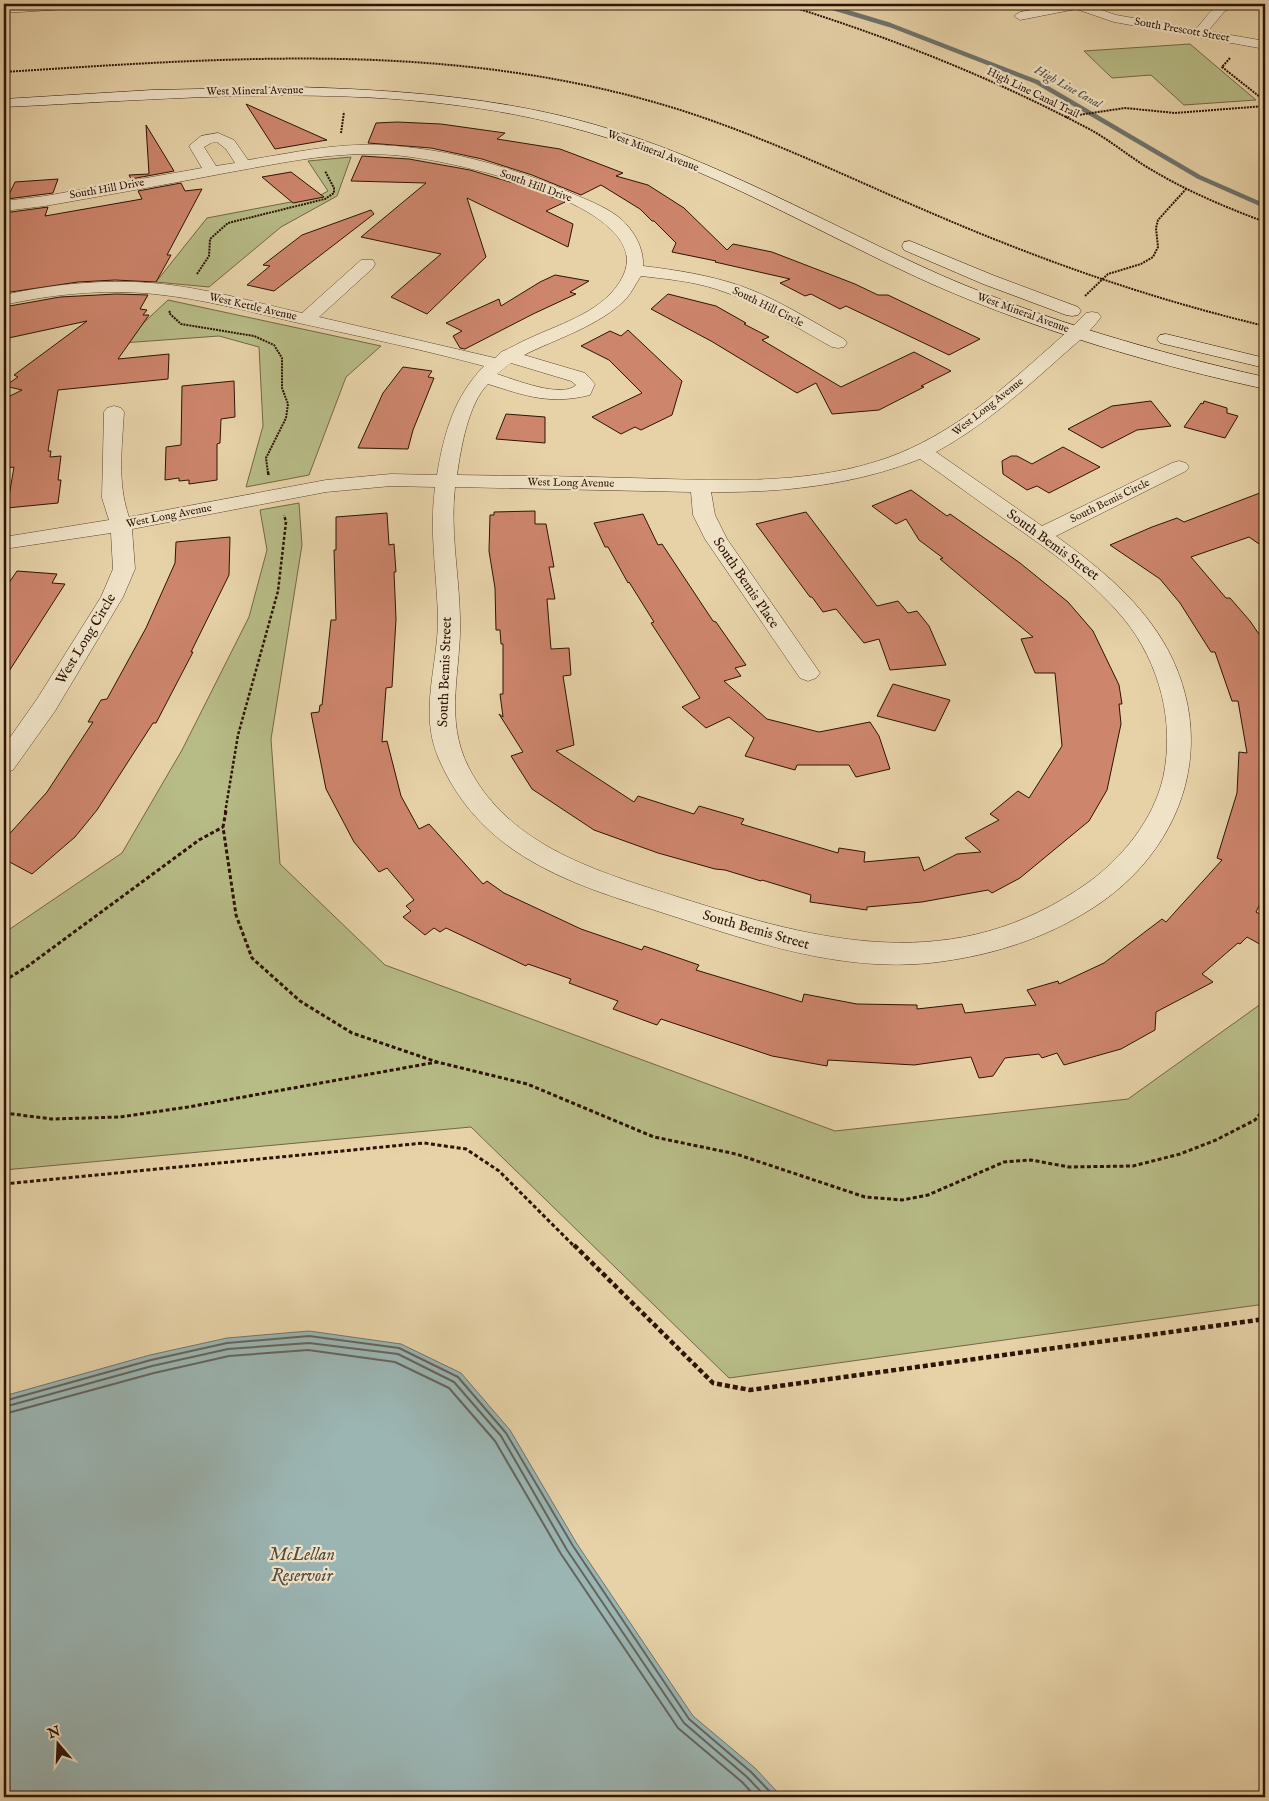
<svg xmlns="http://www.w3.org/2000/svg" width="1269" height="1801" viewBox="0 0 1269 1801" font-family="'IM FELL English',serif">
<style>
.green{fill:#b7bb86;stroke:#726745}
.water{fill:#9bb5b3;stroke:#6f746d}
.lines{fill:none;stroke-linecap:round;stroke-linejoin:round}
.shore{stroke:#64645c;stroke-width:2}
.stream{stroke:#6f746d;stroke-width:4.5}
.building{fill:#cd856c;stroke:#2d1304}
.street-casing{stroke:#5c432d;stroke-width:1}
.secondary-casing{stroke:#2d1304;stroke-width:1}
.path-far3{stroke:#2d1304;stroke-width:2;stroke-dasharray:2 1;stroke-linecap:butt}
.path-far2{stroke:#2d1304;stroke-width:2.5;stroke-dasharray:3 2;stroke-linecap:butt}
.path-far1{stroke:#2d1304;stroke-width:3;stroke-dasharray:4 2.5;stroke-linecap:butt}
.path{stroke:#2d1304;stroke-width:4.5;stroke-dasharray:5 3;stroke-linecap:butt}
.street{fill:#efe2c6;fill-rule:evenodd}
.secondary{fill:#efe2c6;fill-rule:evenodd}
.labels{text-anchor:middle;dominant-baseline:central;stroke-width:4.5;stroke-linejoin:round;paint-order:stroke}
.far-street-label{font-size:11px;fill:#2d1304;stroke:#efe2c6}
.far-water-label{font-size:12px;font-style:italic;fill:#544c41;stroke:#efe2c6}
.street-label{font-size:14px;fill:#2d1304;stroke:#efe2c6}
.near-water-label{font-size:18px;font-style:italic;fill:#544c41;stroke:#efe2c6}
</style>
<rect width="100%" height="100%" fill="#e7d2a8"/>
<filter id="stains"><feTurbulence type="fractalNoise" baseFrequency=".004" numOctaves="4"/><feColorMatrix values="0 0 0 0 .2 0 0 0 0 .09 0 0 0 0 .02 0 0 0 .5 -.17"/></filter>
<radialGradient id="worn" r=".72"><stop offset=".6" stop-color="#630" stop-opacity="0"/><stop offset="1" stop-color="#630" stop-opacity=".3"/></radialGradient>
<path class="green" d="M1190,44L1256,100L1184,105L1151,75L1112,78L1084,51Z
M351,157L337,196L281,227L209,287L156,282L207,218L317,197L328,191L308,161Z
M168,300L381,346L346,377L309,475L246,487L263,426L259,347L219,336L122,343Z
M299,503L302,545L271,739L280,864L385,965L835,1131L1128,1099L1265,1001V1304L729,1378L471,1127L4,1170V933L122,853L182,750L249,617L267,550L260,510Z"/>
<path class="water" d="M309,1331L401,1344L461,1373L510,1430L577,1544L693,1716L755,1768L782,1797H4V1396L150,1355L227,1338Z"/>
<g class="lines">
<path class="shore" d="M4,1401L151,1360L227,1343L309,1336L399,1348L458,1377L506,1433L573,1546L689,1719L751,1772L775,1797
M4,1407L152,1366L228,1349L309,1343L398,1354L454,1382L501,1436L567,1550L684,1723L747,1777L766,1797
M4,1414L154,1373L229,1356L308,1350L395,1362L449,1388L495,1441L561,1554L678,1728L742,1782L756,1797"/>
<path class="stream" d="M820,4L890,25L1037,82L1199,177L1265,206"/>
</g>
<path class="building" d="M246,104L327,140L275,149Z
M397,122L441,124L505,133L497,139L560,149L576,155L623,173L616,176L648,185L684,208L727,250L733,244L772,252L855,284L878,295H888L980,339L949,355L846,306L840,309L811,294L805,296L780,283L790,279L715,262L716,261L672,252L676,243L654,221H652L640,209L601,185L581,195L532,175L482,159L431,148L368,143L376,123Z
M146,125L174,171L131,179L129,175L149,174Z
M362,156L409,159L470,170L530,188L562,201L565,202L546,211L573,224L568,247L467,198L486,257L427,314L391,297L441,254L361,237L426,183L351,181Z
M291,172L324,197L293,203L262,177Z
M58,179L53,193L7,199L15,182Z
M181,183L185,191L202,189L167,255H171L156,282L115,280L78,282L4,293V213L48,207L45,216L142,199L138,191Z
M371,210L374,214L274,291L247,285L270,266L263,265L302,235Z
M555,275L589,281L570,292L576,294L533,314L465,349L460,348L453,336L462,331L446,323L499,299L501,306L540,282Z
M116,294L148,295L140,309L147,310L143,315H149L118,359L169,354L168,379L58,390L48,451H51L50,457L61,456L58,480H61L58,503L7,508L14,467L6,468L9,448L4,449V399L22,390L5,386L18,377L14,375L87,321L4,339V307L60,297Z
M668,294L716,306L746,323L744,324L769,337L762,340L841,387L914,352L951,371L921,386L924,387L879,410L832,414L816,383L797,393L711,341L651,309Z
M628,330L682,381L672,415L641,430L635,427L621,434L592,417L642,393L609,360L581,346L610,331L621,336Z
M403,367L432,371L428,377L434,378L413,430L408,449L358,448L383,393Z
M234,381L235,417L221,419L220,443L217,444V480L189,484V480L179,481V478L165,480L166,447L181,445L182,386Z
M1151,401L1171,426L1137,430L1102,448L1068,429L1112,406Z
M1204,401L1227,408V413L1238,416L1225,438L1184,427L1201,403L1203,404Z
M506,414L545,417V443L496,439Z
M1063,447L1100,467L1049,493L1037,486L1027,490L1003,474L1002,461L1011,456H1017L1032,464Z
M911,490L947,516L950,514L1020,563L1068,602L1093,631L1119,685L1122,704H1119L1121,724L1107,790L1089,821L1020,878L992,893L988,890L922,902L867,907V910L810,902L811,895L762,880L761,881L725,870L715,869L658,853L594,830L532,789L511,756L523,752L499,714L503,717L500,694H503V644H501L500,630H496L495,588L489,551L490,515H494V512L535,511V524H546L554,567H549L555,599H547L551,649L569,648L571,675L563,676L574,745L556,751L634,802L638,796L694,814L699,806L744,819L741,824L838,853L839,848L865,852L864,862L919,857L924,871L957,854L981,852L965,838L999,820L990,814L1018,791L1029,798L1062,746L1055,673H1035L1021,639L1033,637L940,559L943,558L919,540L906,519L896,524L872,506Z
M1265,491V548L1249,537L1191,557L1226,598H1230L1250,621L1265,643V894L1256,912L1265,917V947L1247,937L1240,944L1238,943L1202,974L1213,982L1156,1012L1155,1030L1121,1049L1064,1065L1057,1053L1042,1058L1039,1054L1005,1058L993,1076L979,1078L971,1057L914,1065L828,1060L827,1066L772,1056L661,1019L657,1025L613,1009L618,1001L569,983L571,979L528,964L526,966L446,928L440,932L434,928L425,935L403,917L411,911L406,906L414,900L387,868L379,872L354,842L326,789L311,713L319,712L320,705H322L331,620H336L334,550H336V517L387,513L389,545L394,544L396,572H394L396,619L392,687L386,688L382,742L387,741L401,796L419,829L429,824L483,884L487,881L504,893L581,929L642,950L644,946L699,965L696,970L802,1002L804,994L857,1004L917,1005V1009L962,1004L965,1013L1036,1005L1027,990L1058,981L1059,984L1104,963L1162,919L1166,922L1222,860L1217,858L1237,793L1239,752L1247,753L1238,701H1232L1215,652H1211L1180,603L1160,579L1110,545L1152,527L1177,518L1184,522Z
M806,512L877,606L898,601L908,613L917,611L929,626L946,665L890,670L879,639L864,643L836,609L823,612L812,597H810L756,524Z
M643,514L658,545L662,544L713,621L716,622L746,665L735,668L741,676L724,681L767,719L819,732L870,722L879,736L890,769L856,777L849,765H797L795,770L745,756L754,738L729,717L706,728L682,707L700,698L651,623L654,622L629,582L628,583L608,547H605L594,523Z
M230,537L229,575L191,652H193L156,723H153L97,810L75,837L32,874L4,859V840L47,792L93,722H88L101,700L107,699L146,628L175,563L176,542Z
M17,571L57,574L52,583L65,584L4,679V590Z
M893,684L950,700L935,731L877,716Z"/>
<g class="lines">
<defs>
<path id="street" d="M27,4H88L82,8L4,13V5Z
M1066,4H1084L1116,15L1196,29C1211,12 1212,4 1236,4L1224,12L1208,31L1265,41V49L1114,22L1076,9L1020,20L1014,16L1020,12Z
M218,133L234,140L248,160C292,153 335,143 380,145C448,148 517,168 578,196C593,202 609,209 621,219C634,231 644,248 643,266C676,270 709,275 741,286C778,299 811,321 844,339L847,343L844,347L838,348L832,347C794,326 757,302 716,289C691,281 666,279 641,276C636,283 632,292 626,299C599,326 558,338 524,355L585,373L595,384L590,395C550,405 526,396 488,384C468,404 461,448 457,475C515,476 573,476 631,478C712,480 799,486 878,461C938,442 987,403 1033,362C1051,346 1069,331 1086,313L1092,312L1098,313L1101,317C1089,334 1070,348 1055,362C1018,395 980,428 936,452L1042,526L1172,463L1179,461L1186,463L1189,467L1186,471L1056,536C1100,568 1142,602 1168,650C1221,751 1178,859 1083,914C1043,938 997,953 952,960C848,978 748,940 651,909C561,881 478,851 438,757C419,712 438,665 438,619C437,574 429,532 435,487L391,486L326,492L132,529L135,569L123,597L55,711L13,770L4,773V746L37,699L101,597L113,569L111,533L4,549V537L109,520L102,498L104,412L107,408L114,406L121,408L124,412C122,448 117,482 129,517L326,480L391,474L437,475C444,433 454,397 484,366C424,350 363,337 303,324C254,313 205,299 154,294C104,289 53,294 4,305V295C53,284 102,279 152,283C203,287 253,302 302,313L361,260H373L375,264L373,268L319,317L495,358L501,352C511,348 520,342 530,338C562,323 606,311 623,276C654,213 490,172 450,164C423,158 395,154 368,154C322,154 276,164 231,172C169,184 107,195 45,206L4,211V201L45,196L202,168L189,146L201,136ZM217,142L226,149L235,163L216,166L204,147L211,143ZM511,363L571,381L576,385C562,399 513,379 497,374ZM920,459C949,479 978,501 1007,521C1049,550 1092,580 1124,619C1160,663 1175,723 1163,778C1153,820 1123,857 1089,882C955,978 821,942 678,897C599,872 510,847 469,768C443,718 462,669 460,617C459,573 450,531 455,487L691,492L693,515L705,539L800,678L808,681L816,678L820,673L727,539L715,515L711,492C782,493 854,485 920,459Z"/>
<path id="secondary" d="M297,87C398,90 499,97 596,125C718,160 828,225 943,276C1047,321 1155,352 1265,377V389C1151,364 1039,331 932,284C818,233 709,166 588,132C398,77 198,98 4,107V99L152,90Z
M910,241L995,276L1078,307L1081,311L1078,315L1072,316L1066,315L983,284L904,250L902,246L904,242Z
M1166,334L1265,358V368L1160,343L1157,339L1160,335Z"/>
</defs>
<use href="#street" class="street-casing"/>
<use href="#secondary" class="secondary-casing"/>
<path class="path-far3" d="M783,4C890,37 993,78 1091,130C1109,140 1125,153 1142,164C1180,188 1222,206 1265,222
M1230,58L1222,67L1265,101
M4,72C223,58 435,41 650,101C748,128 842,175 936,215C1043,261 1151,299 1265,326
M1065,117L1125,108L1175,113L1265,106
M341,133L344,112
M197,274L209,256L210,239L228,223L325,199L334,193V188L325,171
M1085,296L1108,274L1141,264L1153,257L1158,247L1156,228L1158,220L1186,189
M170,311L169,313L181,324L254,336L274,345L282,358V388L288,404L286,418L266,458L268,473"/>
<path class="path-far2" d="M268,472L269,477
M225,813L238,735L278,591L286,522L284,515"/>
<path class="path-far1" d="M226,811L223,827L236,915L252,958L300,1001L352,1033L437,1062L527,1084L654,1137L736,1154L865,1197L902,1200L928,1195L1004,1162L1031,1160L1069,1167L1133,1166L1180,1154L1216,1140L1255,1120L1265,1108
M4,981L28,966L199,840L223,827
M4,1113L52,1119L120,1117L188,1107L437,1062
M4,1184L424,1143L466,1149L499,1171L575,1247"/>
<path class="path" d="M574,1245L713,1383L750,1390L1265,1319"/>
<use href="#street" class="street"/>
<use href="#secondary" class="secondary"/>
</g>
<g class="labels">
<g class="far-street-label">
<text transform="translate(1182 30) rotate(10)">South Prescott Street</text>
<text transform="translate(255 91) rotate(-1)">West Mineral Avenue</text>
<text transform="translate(1033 93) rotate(26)">High Line Canal Trail</text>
<text transform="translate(653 151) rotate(21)">West Mineral Avenue</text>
<text transform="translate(536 186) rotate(20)">South Hill Drive</text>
<text transform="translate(107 189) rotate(-10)">South Hill Drive</text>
<text transform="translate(253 307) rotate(13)">West Kettle Avenue</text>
<text transform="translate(768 307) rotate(26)">South Hill Circle</text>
<text transform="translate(1023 313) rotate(20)">West Mineral Avenue</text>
<text transform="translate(988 407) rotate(-38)">West Long Avenue</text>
<text transform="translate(571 483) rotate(1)">West Long Avenue</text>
<text transform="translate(1110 501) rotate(-26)">South Bemis Circle</text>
<text transform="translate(169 516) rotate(-11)">West Long Avenue</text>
</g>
<g class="far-water-label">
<text transform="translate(1068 87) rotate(29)">High Line Canal</text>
</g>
<g class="street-label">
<text transform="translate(1053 545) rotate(36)">South Bemis Street</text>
<text transform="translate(746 583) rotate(56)">South Bemis Place</text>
<text transform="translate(86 639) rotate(-59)">West Long Circle</text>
<text transform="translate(445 672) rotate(-88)">South Bemis Street</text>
<text transform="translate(756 930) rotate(16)">South Bemis Street</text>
</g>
<g class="near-water-label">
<text x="302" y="1555">McLellan<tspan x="302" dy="21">Reservoir</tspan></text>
</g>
</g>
<rect width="1269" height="1801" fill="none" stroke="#e7d2a8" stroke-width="20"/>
<rect x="5" y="5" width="1259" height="1791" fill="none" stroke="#2d1304" stroke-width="2.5"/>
<rect x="10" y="10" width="1249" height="1781" fill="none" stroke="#2d1304"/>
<g transform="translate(58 1744) rotate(341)" stroke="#efe2c6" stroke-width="4" paint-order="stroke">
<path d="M0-4L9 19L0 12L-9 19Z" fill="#2d1304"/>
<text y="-8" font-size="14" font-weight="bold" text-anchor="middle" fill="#2d1304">N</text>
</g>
<rect width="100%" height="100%" filter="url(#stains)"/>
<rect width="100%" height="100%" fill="url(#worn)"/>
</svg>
